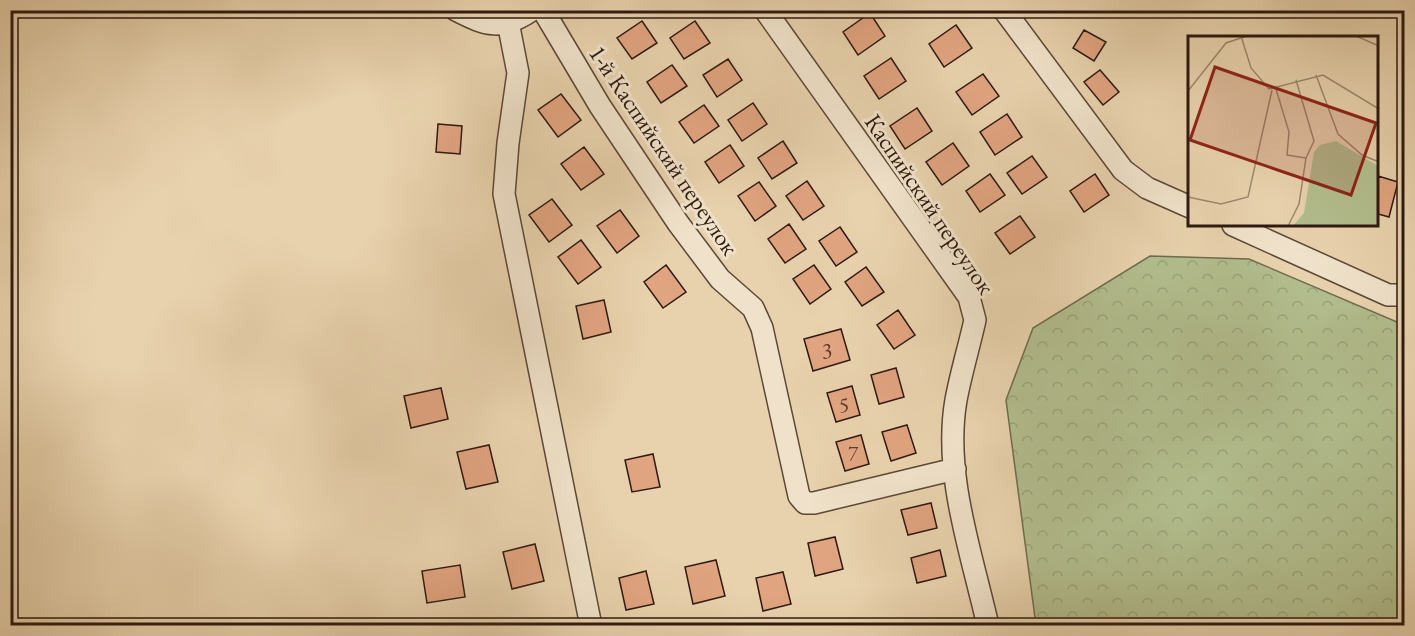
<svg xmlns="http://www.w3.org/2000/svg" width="1415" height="636" viewBox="0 0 1415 636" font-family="'EB Garamond',serif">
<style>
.forest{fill:url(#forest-crowns);stroke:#706c4e;stroke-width:1.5}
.building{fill:#e1a480;stroke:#2e1a10;stroke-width:1.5}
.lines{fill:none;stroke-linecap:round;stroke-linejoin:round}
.minor-casing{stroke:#5c4837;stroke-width:24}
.minor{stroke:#f0e2ca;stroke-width:21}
.labels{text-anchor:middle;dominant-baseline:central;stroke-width:6;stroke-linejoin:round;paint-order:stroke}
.number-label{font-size:21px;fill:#5b3c2c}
.street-label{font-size:24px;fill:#2e1a10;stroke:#f0e2ca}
.inset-road{fill:none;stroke:#9e886e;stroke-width:1.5}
.view{fill:#8f2418;fill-opacity:0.15;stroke:#8f2418;stroke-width:3}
.inset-edge{fill:none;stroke:#2e1a10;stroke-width:3}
</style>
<defs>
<pattern id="forest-crowns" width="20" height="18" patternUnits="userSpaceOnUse" patternTransform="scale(1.5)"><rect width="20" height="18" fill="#b2bd8d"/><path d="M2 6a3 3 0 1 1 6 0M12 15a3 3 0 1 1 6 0" fill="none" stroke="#99a279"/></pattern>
</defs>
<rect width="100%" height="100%" fill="#e8d2ad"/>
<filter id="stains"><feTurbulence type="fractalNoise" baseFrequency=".00333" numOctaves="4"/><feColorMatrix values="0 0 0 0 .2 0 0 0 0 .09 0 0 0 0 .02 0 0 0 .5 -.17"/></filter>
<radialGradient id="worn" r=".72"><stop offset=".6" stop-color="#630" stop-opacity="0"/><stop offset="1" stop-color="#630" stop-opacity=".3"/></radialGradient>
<path class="forest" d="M1150,256L1249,259L1404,325V625H1036L1006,400L1033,328Z"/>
<path class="building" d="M870,13L885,36L858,55L843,32Z
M642,21L657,43L632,59L617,38Z
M695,21L710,43L684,59L670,38Z
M956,25L972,48L944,67L929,44Z
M1084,30L1106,42L1094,61L1073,48Z
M891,58L906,81L879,99L864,76Z
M728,59L742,80L717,97L703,75Z
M672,65L687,86L661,103L647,82Z
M1100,70L1119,92L1103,105L1084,82Z
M983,74L999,96L972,115L956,92Z
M561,94L581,120L558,137L538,110Z
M753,103L767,124L742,141L728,120Z
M704,105L719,126L694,143L679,122Z
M917,108L932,131L905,149L890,126Z
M1007,114L1022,137L995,155L980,132Z
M438,124L462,126L460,154L436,152Z
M783,141L797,163L772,179L758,158Z
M953,143L969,166L942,185L926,162Z
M730,145L744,166L719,183L705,162Z
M584,147L604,174L581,190L561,164Z
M1032,156L1047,177L1022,194L1007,173Z
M990,174L1005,195L980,212L966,191Z
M1095,174L1109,195L1084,212L1070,191Z
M1378,176L1398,182L1389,217L1378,214Z
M807,181L824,206L803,220L786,196Z
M759,182L776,206L755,221L738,196Z
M552,199L572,225L549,242L529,215Z
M620,210L639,236L617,253L597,226Z
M1020,216L1035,237L1010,254L995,233Z
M789,224L806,249L785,263L768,239Z
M840,227L857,252L836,266L819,241Z
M581,240L601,267L578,284L558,257Z
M666,265L686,292L663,308L644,282Z
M814,265L831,289L810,304L793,279Z
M866,267L884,292L862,306L845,282Z
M604,300L611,332L583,339L576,306Z
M898,310L915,335L894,349L877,325Z
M841,329L850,360L813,371L804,339Z
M896,368L904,397L879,404L871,375Z
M852,386L860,415L836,422L827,393Z
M441,388L448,419L411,428L404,396Z
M907,425L916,453L891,461L882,432Z
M861,435L869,464L845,471L836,442Z
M489,445L498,482L466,489L457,452Z
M653,454L660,487L632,492L625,460Z
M931,503L937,528L908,535L901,510Z
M835,537L843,569L815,576L808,543Z
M535,544L544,581L512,589L503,552Z
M940,550L946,576L917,583L911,558Z
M716,560L725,596L693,604L685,567Z
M460,565L465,597L427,603L422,571Z
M646,571L654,604L626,610L619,578Z
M783,572L791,604L763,611L756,578Z"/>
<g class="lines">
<defs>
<path id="minor" d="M456,10C487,26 501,31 532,10
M543,10L600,106L678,223L720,279L753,308L762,328L799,496L805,503H814L955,469
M765,10L969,297L975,320C969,347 961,373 956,400C943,474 972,554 988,626
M1004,10L1123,170L1147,188L1190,207
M508,22L518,73L508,143L504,194L591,626
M1233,225L1388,295H1404"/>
</defs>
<use href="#minor" class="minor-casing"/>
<use href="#minor" class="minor"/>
</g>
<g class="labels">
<g class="number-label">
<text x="827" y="350">3</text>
<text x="844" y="404">5</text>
<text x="853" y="453">7</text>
</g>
<g class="street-label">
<text transform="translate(664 150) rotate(56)">1-й Каспийский переулок</text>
<text transform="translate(930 204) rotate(56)">Каспийский переулок</text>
</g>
</g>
<g transform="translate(1188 36)">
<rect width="190" height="190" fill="#e8d2ad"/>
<path d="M148,105L190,130V190H105L116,177L126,116L132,109Z" fill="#b2bd8d"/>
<path class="inset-road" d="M53,0L63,32L81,53L135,39L191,73M168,0L191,10M128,39L150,98L174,119L191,126M88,53L101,96L99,119L118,122M0,55L38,7L59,0M0,161L33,168L60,161L84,54M100,190L111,168L118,122L126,105L108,44"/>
<path class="view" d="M27,31L188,87L163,159L2,104Z"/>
<rect width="190" height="190" class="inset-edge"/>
</g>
<rect width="1415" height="636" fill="none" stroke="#e8d2ad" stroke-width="36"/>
<rect x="12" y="12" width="1391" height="612" fill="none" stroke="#2e1a10" stroke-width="3"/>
<rect x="18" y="18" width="1379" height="600" fill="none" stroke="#2e1a10" stroke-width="1.5"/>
<rect width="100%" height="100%" filter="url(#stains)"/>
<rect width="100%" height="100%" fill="url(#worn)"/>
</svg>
